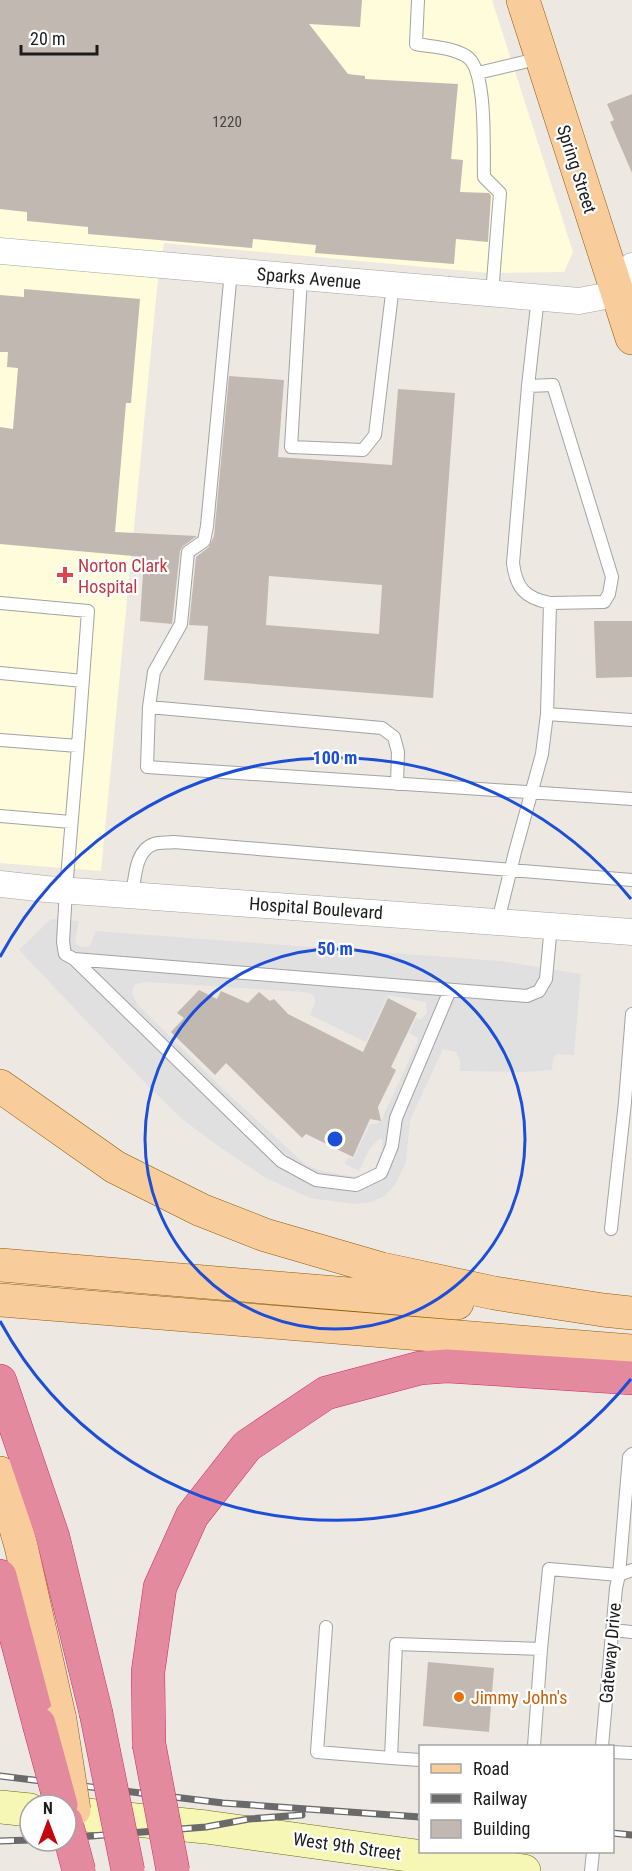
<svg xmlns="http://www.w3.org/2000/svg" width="632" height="1871" viewBox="0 0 632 1871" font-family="'Roboto Condensed',sans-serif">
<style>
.education{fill:#fefcda}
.parking{fill:#e0e0e0;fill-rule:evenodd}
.building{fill:#c1b8b1;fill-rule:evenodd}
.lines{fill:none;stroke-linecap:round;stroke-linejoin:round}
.lane-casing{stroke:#a3a3a3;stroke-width:14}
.street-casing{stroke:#a3a3a3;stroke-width:27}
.secondary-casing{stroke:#686e07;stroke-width:34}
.primary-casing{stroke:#905b04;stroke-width:34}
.highway-casing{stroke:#d2286a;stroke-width:34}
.lane{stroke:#fff;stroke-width:12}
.street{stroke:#fff;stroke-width:26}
.secondary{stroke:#f7f7b5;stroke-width:33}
.primary{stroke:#f9cc9b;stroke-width:33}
.highway{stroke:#e48a9f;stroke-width:33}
.rail-casing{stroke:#6a6a6a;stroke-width:7}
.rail{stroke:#fff;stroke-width:4.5;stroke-dasharray:14;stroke-linecap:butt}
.primary-bridge-casing{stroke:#905b04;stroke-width:34;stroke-linecap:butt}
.highway-bridge-casing{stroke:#d2286a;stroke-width:34;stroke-linecap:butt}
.primary-bridge{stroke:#f9cc9b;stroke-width:33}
.highway-bridge{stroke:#e48a9f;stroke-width:33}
.ring{fill:none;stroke:#1d4ed8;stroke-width:3}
.health-dot{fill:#e0444e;stroke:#fff;stroke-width:2}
.food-dot{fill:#e8710a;stroke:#fff;stroke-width:2}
.labels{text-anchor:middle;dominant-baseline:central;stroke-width:4.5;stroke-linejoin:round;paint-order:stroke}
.number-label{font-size:15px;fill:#454341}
.street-label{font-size:18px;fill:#1c1c1c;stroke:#fff}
.health-label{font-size:18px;fill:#be3a42;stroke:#fff;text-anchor:start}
.food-label{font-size:18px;fill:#c56008;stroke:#fff;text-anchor:start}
.centre{fill:#1d4ed8;stroke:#fff;stroke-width:3}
.ring-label{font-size:18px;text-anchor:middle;font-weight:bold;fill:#1d4ed8;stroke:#fff;stroke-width:4.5;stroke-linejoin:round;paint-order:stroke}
</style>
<rect width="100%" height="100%" fill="#ede9e2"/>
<path class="education" d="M0,0H492L573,252L564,272L490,273L164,243L157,288L101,871L0,863Z"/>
<path class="parking" d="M51,919L79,921L75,941L76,945L83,947L90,946L96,931L500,961L581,974L574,1055L557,1054L553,1059L552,1070L525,1072L460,1071V1061L456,1052L443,1049L410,1120L406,1162L395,1185L385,1196L371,1202L354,1204L310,1198L264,1177L221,1148L182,1119L148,1086L19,950ZM146,982L303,992L311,994L315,997V1003L310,1015L366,1042L388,995L426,1002L427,1013L420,1020L416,1018L409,1033L418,1038L417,1043L382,1119L377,1124H370L353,1159L348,1157L345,1164L359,1171L370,1148L379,1139H383L381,1158L376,1170L363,1177L350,1176L322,1171L306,1165L225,1091L138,1005L132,993L133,988L136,984Z"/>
<path class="building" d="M0,0H362L360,27L309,24L348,74L365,76V79L458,84L451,159L463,160L460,192L489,193L491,196L488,242L456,239L454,264L315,253L316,245L253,239L252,248L88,234V227L27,221V212L0,209Z
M632,94V173L610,122L614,120L607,104Z
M24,289L140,299L131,403H126L115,532L197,536L183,546L180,551L172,624L140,621L144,557L0,544V427L13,429L18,368L7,367L8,352H0V295L24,297Z
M229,376L284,380L278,457L392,465L398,389L455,393L433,698L204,680L208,626L189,625L196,557L209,547L214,536ZM269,576L382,585L379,634L266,625Z
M594,621H632V677L596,678Z
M199,990L217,999L221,991L248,1003L259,992L270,1001L274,999L288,1014L363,1052L388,998L417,1013L391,1067L396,1070L378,1107L381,1121L370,1119L353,1157L306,1134L302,1138L226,1063L215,1075L171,1032L184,1018L177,1013Z
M428,1662L494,1668L489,1732L423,1726Z"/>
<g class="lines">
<defs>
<path id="lane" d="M418,0L416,44C432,47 451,47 466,56C488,68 483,152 484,177L500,193L492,294
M478,73L541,58
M231,271L207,526L204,541L188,552L181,624L154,672L149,707L147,767L632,799
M301,278L291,447L363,450L375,435L393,285
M528,386L513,563C516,588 525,598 550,603
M0,603L88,611L78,746
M0,673L83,681
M149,707L382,728L394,737L398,752L397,784
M547,714L632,720
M0,740L78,746L66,890L63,942L65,954L74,959L527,996L539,991L546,979L551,925
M0,816L71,822
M132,895C135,879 135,850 154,844C160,842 168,843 174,842L632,880
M498,921L515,852L542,754L547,714L550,603L604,602L609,594L612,577L553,385L528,386L538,297
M74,959L281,1161L316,1180L356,1185L381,1173L392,1146L396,1118L450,990
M611,1229L625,1102L632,1014
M326,1627L317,1752L391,1758
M612,1630L632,1632
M534,1746L541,1649
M602,1746L616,1588L619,1575L632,1570
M612,1752L632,1753
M420,1760L391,1758L396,1644L541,1649L549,1569L619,1575L629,1457L632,1454
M591,1871L593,1852"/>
<path id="street" d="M0,251L579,301L632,291
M618,294L632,266
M0,884L46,889L632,932"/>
<path id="secondary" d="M0,1807L30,1810
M66,1813L206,1827L524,1871"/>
<path id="primary" d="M523,0L632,338
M0,1086L115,1167L201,1210L265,1235L382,1269L494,1293L603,1310L632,1313
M0,1265L457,1303
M0,1300L632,1351
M0,1473L21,1546L60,1720"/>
<path id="highway" d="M0,1381L53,1537L96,1713
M0,1576L39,1724
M149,1744L148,1672L160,1587L192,1516L247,1446L326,1393L420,1368L447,1366L632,1378"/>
</defs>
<use href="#lane" class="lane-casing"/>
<use href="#street" class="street-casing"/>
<use href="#secondary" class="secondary-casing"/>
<use href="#primary" class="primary-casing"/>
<use href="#highway" class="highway-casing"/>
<use href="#lane" class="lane"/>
<use href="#street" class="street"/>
<use href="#secondary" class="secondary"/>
<use href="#primary" class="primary"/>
<use href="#highway" class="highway"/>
<defs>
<path id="rail" d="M0,1776L223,1803L420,1817
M612,1833L632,1835
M66,1838L206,1827L249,1819L302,1815
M0,1841L30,1840"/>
</defs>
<use href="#rail" class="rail-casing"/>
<use href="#rail" class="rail"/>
<defs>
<path id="primary-bridge" d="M60,1720L74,1810"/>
<path id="highway-bridge" d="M96,1713L128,1871
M39,1724L61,1805
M149,1744L173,1871
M66,1822L79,1871"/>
</defs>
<use href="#primary-bridge" class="primary-bridge-casing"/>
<use href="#highway-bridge" class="highway-bridge-casing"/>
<use href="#primary-bridge" class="primary-bridge"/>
<use href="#highway-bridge" class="highway-bridge"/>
</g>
<g class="ring">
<circle cx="335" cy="1139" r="190"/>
<path d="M631 1379A381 381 0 0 1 0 1321M0 957A381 381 0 0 1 631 899"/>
</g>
<path class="health-dot" d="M62 566h6v6h6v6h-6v6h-6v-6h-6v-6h6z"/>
<circle class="food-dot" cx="459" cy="1697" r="6"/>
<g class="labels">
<g class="number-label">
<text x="227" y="122">1220</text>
</g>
<g class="street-label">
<text transform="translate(577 169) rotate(72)">Spring Street</text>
<text transform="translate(309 278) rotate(5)">Sparks Avenue</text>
<text transform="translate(316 908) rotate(4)">Hospital Boulevard</text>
<text transform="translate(610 1653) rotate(-85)">Gateway Drive</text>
<text transform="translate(347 1846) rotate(8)">West 9th Street</text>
</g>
<g class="health-label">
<text x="78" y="565">Norton Clark<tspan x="78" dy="21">Hospital</tspan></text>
</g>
<g class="food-label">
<text x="471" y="1697">Jimmy John's</text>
</g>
</g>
<circle cx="335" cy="1139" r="9" class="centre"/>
<g class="ring-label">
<text x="335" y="764">100 m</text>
<text x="335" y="955">50 m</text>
</g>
<rect x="419" y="1745" width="195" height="108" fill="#ffffff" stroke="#a4a4a4" stroke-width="1.5"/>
<rect x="431" y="1764" width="30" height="9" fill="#f9cc9b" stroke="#a4a4a4" stroke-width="1.5"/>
<text x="473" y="1775" font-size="18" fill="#1c1c1c">Road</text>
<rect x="431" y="1794" width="30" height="9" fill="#6a6a6a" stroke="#a4a4a4" stroke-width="1.5"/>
<text x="473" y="1805" font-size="18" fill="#1c1c1c">Railway</text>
<rect x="431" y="1820" width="30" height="18" fill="#c1b8b1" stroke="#a4a4a4" stroke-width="1.5"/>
<text x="473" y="1835" font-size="18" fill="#1c1c1c">Building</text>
<g transform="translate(48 1823)"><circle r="28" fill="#ffffff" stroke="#a4a4a4" stroke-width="1.5"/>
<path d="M0-4.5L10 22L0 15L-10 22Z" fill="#c3050e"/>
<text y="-9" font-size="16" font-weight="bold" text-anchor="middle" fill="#1c1c1c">N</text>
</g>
<path d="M21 45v9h76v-9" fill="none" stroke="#1c1c1c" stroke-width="3"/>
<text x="30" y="45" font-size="18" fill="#1c1c1c" stroke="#ffffff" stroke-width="4.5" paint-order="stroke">20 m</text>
</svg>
